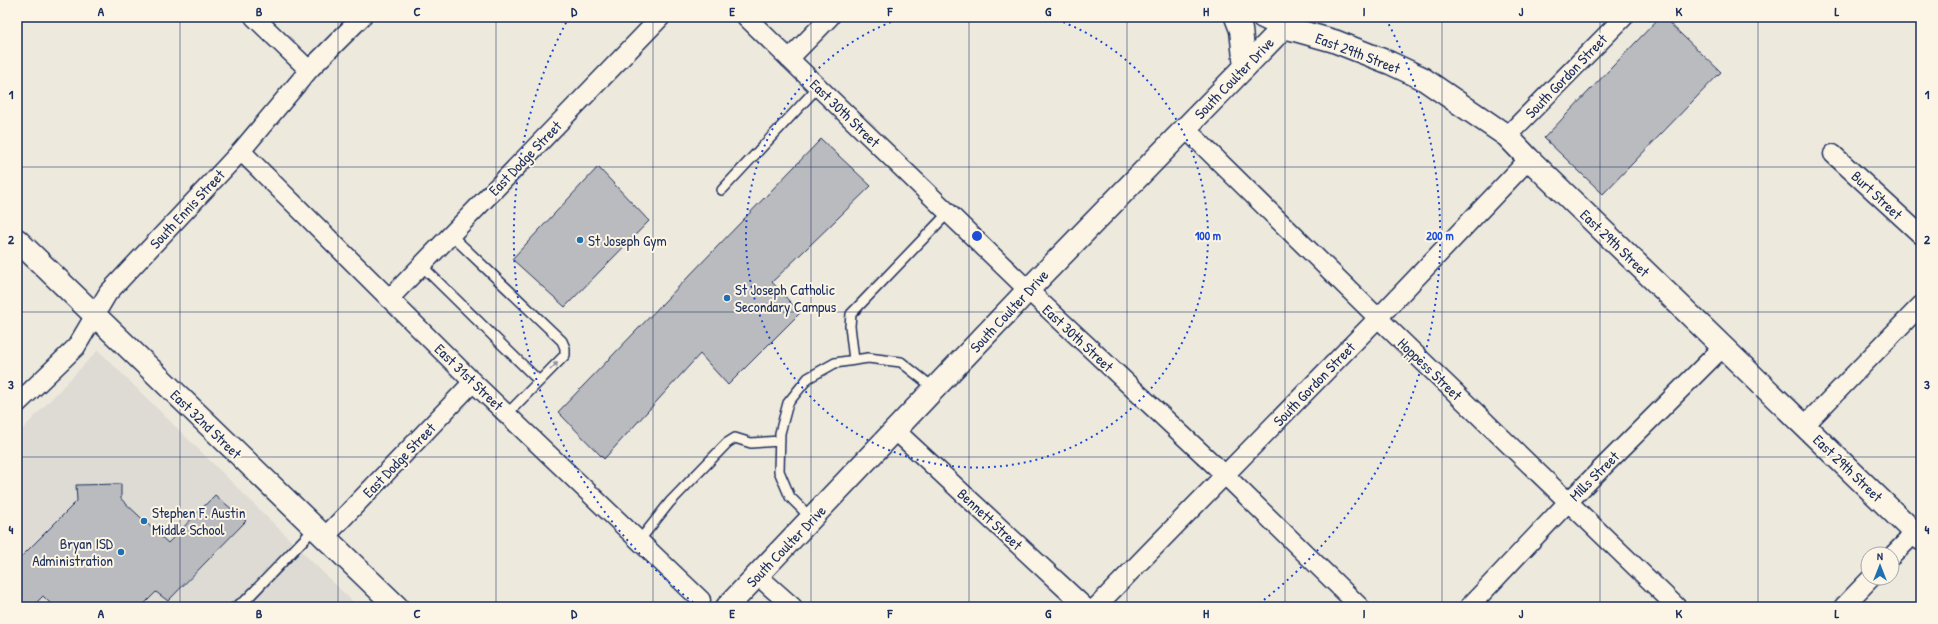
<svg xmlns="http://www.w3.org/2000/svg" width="1938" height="624" viewBox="0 0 1938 624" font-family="'Patrick Hand',sans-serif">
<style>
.built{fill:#dedbd4}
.building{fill:#babbbe;stroke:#1b2f5e}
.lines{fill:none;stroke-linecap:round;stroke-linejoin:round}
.service-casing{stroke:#1b2f5e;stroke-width:12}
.minor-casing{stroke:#1b2f5e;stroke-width:21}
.tertiary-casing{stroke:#1b2f5e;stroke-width:25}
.secondary-casing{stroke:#1b2f5e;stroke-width:25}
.service{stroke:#fcf5e5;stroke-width:9}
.minor{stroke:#fcf5e5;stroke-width:18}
.tertiary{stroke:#fcf5e5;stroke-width:22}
.secondary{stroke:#fcf5e5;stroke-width:22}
.oneway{fill:#8c92a2}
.grid{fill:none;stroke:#1b2f5e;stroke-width:1;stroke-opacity:0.55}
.ring{fill:none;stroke:#1d4ed8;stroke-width:2;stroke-dasharray:2 4}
.poi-dot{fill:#1f6fb2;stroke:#fcf5e5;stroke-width:1.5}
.labels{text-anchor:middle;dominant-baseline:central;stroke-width:4;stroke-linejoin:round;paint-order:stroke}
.street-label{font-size:15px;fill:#1b2f5e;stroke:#fcf5e5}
.poi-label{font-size:15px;fill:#1b2f5e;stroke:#fcf5e5;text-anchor:start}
.centre{fill:#1d4ed8;stroke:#fcf5e5;stroke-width:2}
.ring-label{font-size:12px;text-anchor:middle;font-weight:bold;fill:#1d4ed8;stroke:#fcf5e5;stroke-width:4;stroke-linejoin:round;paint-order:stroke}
.neatline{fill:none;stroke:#1b2f5e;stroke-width:1.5}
.grid-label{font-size:13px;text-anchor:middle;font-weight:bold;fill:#1b2f5e}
</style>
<rect width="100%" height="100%" fill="#eee9dd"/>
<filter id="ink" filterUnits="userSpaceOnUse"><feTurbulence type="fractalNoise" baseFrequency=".025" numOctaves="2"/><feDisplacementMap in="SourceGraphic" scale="8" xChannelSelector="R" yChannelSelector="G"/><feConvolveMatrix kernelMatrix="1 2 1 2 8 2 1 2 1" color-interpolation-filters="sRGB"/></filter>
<g filter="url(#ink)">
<path class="built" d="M98,350L358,607H17V435Z"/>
<path class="building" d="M1660,17H1663L1721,72L1603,194L1544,138Z
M821,139L871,186L772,282L800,313L728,385L700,354L604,459L558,412Z
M598,167L649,221L565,307L512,259Z
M121,484V499L168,543L215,495L246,521L168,601L156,592L141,607H54L43,596L32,607H17V561L77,501L76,485Z"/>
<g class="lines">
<defs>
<path id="service" d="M722,190L818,87
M451,235L562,341L565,348V355L507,414
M421,265L539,381
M854,360L850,326L851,314L948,213
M811,518L790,497L779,471L780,433L788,403L808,378L835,363L868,358L901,362L935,389
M639,541L670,502L727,443L735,438L751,443L780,441
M235,607L246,600L314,529"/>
<path id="minor" d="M254,17L309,70
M746,17L1028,290L1225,475L1360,607
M789,59L830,17
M1185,128L1378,318L1677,607
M1507,136L1624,17
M241,151L473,382L701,600
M1833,154L1921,235
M389,299L661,17
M17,404L76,347L108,293L241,151L309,70L362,17
M1804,426L1921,305
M896,431L1085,607
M324,538L473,382
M1892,556L1915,533
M758,576L793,607
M1096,607L1378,318L1529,159
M1469,607L1568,502L1723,347
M1843,607L1871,578"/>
<path id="tertiary" d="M17,240L397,607
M727,607L1028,290L1284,27L1291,17"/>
<path id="secondary" d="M1236,17L1241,30L1245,67
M1263,17L1284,27L1334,41L1390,63L1422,78L1507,136L1529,159L1921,539"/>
</defs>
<use href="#service" class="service-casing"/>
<use href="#minor" class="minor-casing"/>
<use href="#tertiary" class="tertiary-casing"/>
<use href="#secondary" class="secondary-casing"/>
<use href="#service" class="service"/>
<use href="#minor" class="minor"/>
<use href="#tertiary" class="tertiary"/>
<use href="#secondary" class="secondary"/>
</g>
<defs><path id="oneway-solid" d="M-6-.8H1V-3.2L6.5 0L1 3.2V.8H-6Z"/></defs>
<use class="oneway" href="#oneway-solid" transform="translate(554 366) rotate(-46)"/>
</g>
<path class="grid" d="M180,17V607M338,17V607M496,17V607M653,17V607M811,17V607M969,17V607M1127,17V607M1285,17V607M1442,17V607M1600,17V607M1758,17V607M17,167H1921M17,312H1921M17,457H1921"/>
<g class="ring">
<path d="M1052 18A231 231 0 1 1 902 18"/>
<path d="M698 606A463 463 0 0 1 568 19M1386 19A463 463 0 0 1 1256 606"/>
</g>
<g class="poi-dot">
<circle cx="580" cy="240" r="4"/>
<circle cx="727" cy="298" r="4"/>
<circle cx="144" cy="521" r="4"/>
<circle cx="121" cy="552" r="4"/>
</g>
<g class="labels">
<g class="street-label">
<text transform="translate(1358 53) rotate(21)">East 29th Street</text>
<text transform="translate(1566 76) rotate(-46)">South Gordon Street</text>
<text transform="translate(1234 78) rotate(-46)">South Coulter Drive</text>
<text transform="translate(845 113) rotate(44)">East 30th Street</text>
<text transform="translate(525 158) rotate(-46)">East Dodge Street</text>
<text transform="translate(1877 195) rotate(43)">Burt Street</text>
<text transform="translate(187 209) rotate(-47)">South Ennis Street</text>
<text transform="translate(1615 243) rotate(44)">East 29th Street</text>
<text transform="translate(1009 311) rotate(-47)">South Coulter Drive</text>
<text transform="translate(1078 338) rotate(43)">East 30th Street</text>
<text transform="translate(1430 369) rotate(44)">Hoppess Street</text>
<text transform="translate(469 377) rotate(44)">East 31st Street</text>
<text transform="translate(1314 384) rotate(-46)">South Gordon Street</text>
<text transform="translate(206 424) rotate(44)">East 32nd Street</text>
<text transform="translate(399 460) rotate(-46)">East Dodge Street</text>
<text transform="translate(1848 468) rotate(44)">East 29th Street</text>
<text transform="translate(1594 476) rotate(-45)">Mills Street</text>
<text transform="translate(990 519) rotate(43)">Bennett Street</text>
<text transform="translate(786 546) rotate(-46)">South Coulter Drive</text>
</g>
<g class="poi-label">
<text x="588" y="240">St Joseph Gym</text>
<text x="735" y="289">St Joseph Catholic<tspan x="735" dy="17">Secondary Campus</tspan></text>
<text x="152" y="512">Stephen F. Austin<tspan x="152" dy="17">Middle School</tspan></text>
<text x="113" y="543" text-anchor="end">Bryan ISD<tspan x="113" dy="17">Administration</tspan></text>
</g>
</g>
<circle cx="977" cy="236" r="6" class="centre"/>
<g class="ring-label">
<text x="1208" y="240">100 m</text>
<text x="1440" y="240">200 m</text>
</g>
<rect width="1938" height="624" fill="none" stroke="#fcf5e5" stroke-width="44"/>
<g transform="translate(1880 566)"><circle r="19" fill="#fcf5e5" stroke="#a2a6af"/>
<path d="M0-3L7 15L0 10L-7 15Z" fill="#1f6fb2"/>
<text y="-6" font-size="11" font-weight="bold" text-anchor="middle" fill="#1b2f5e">N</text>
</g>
<rect x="22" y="22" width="1894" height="580" class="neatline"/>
<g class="grid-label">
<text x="101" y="16">A</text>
<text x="259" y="16">B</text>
<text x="417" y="16">C</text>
<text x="574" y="16">D</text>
<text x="732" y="16">E</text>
<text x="890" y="16">F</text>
<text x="1048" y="16">G</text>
<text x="1206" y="16">H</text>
<text x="1364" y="16">I</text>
<text x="1521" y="16">J</text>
<text x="1679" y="16">K</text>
<text x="1837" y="16">L</text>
<text x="11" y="99">1</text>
<text x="1927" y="99">1</text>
<text x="11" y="244">2</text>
<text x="1927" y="244">2</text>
<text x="11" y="389">3</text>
<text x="1927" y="389">3</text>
<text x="11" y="534">4</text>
<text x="1927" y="534">4</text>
<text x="101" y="618">A</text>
<text x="259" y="618">B</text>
<text x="417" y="618">C</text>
<text x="574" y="618">D</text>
<text x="732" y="618">E</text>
<text x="890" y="618">F</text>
<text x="1048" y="618">G</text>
<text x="1206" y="618">H</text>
<text x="1364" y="618">I</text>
<text x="1521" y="618">J</text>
<text x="1679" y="618">K</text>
<text x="1837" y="618">L</text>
</g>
</svg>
